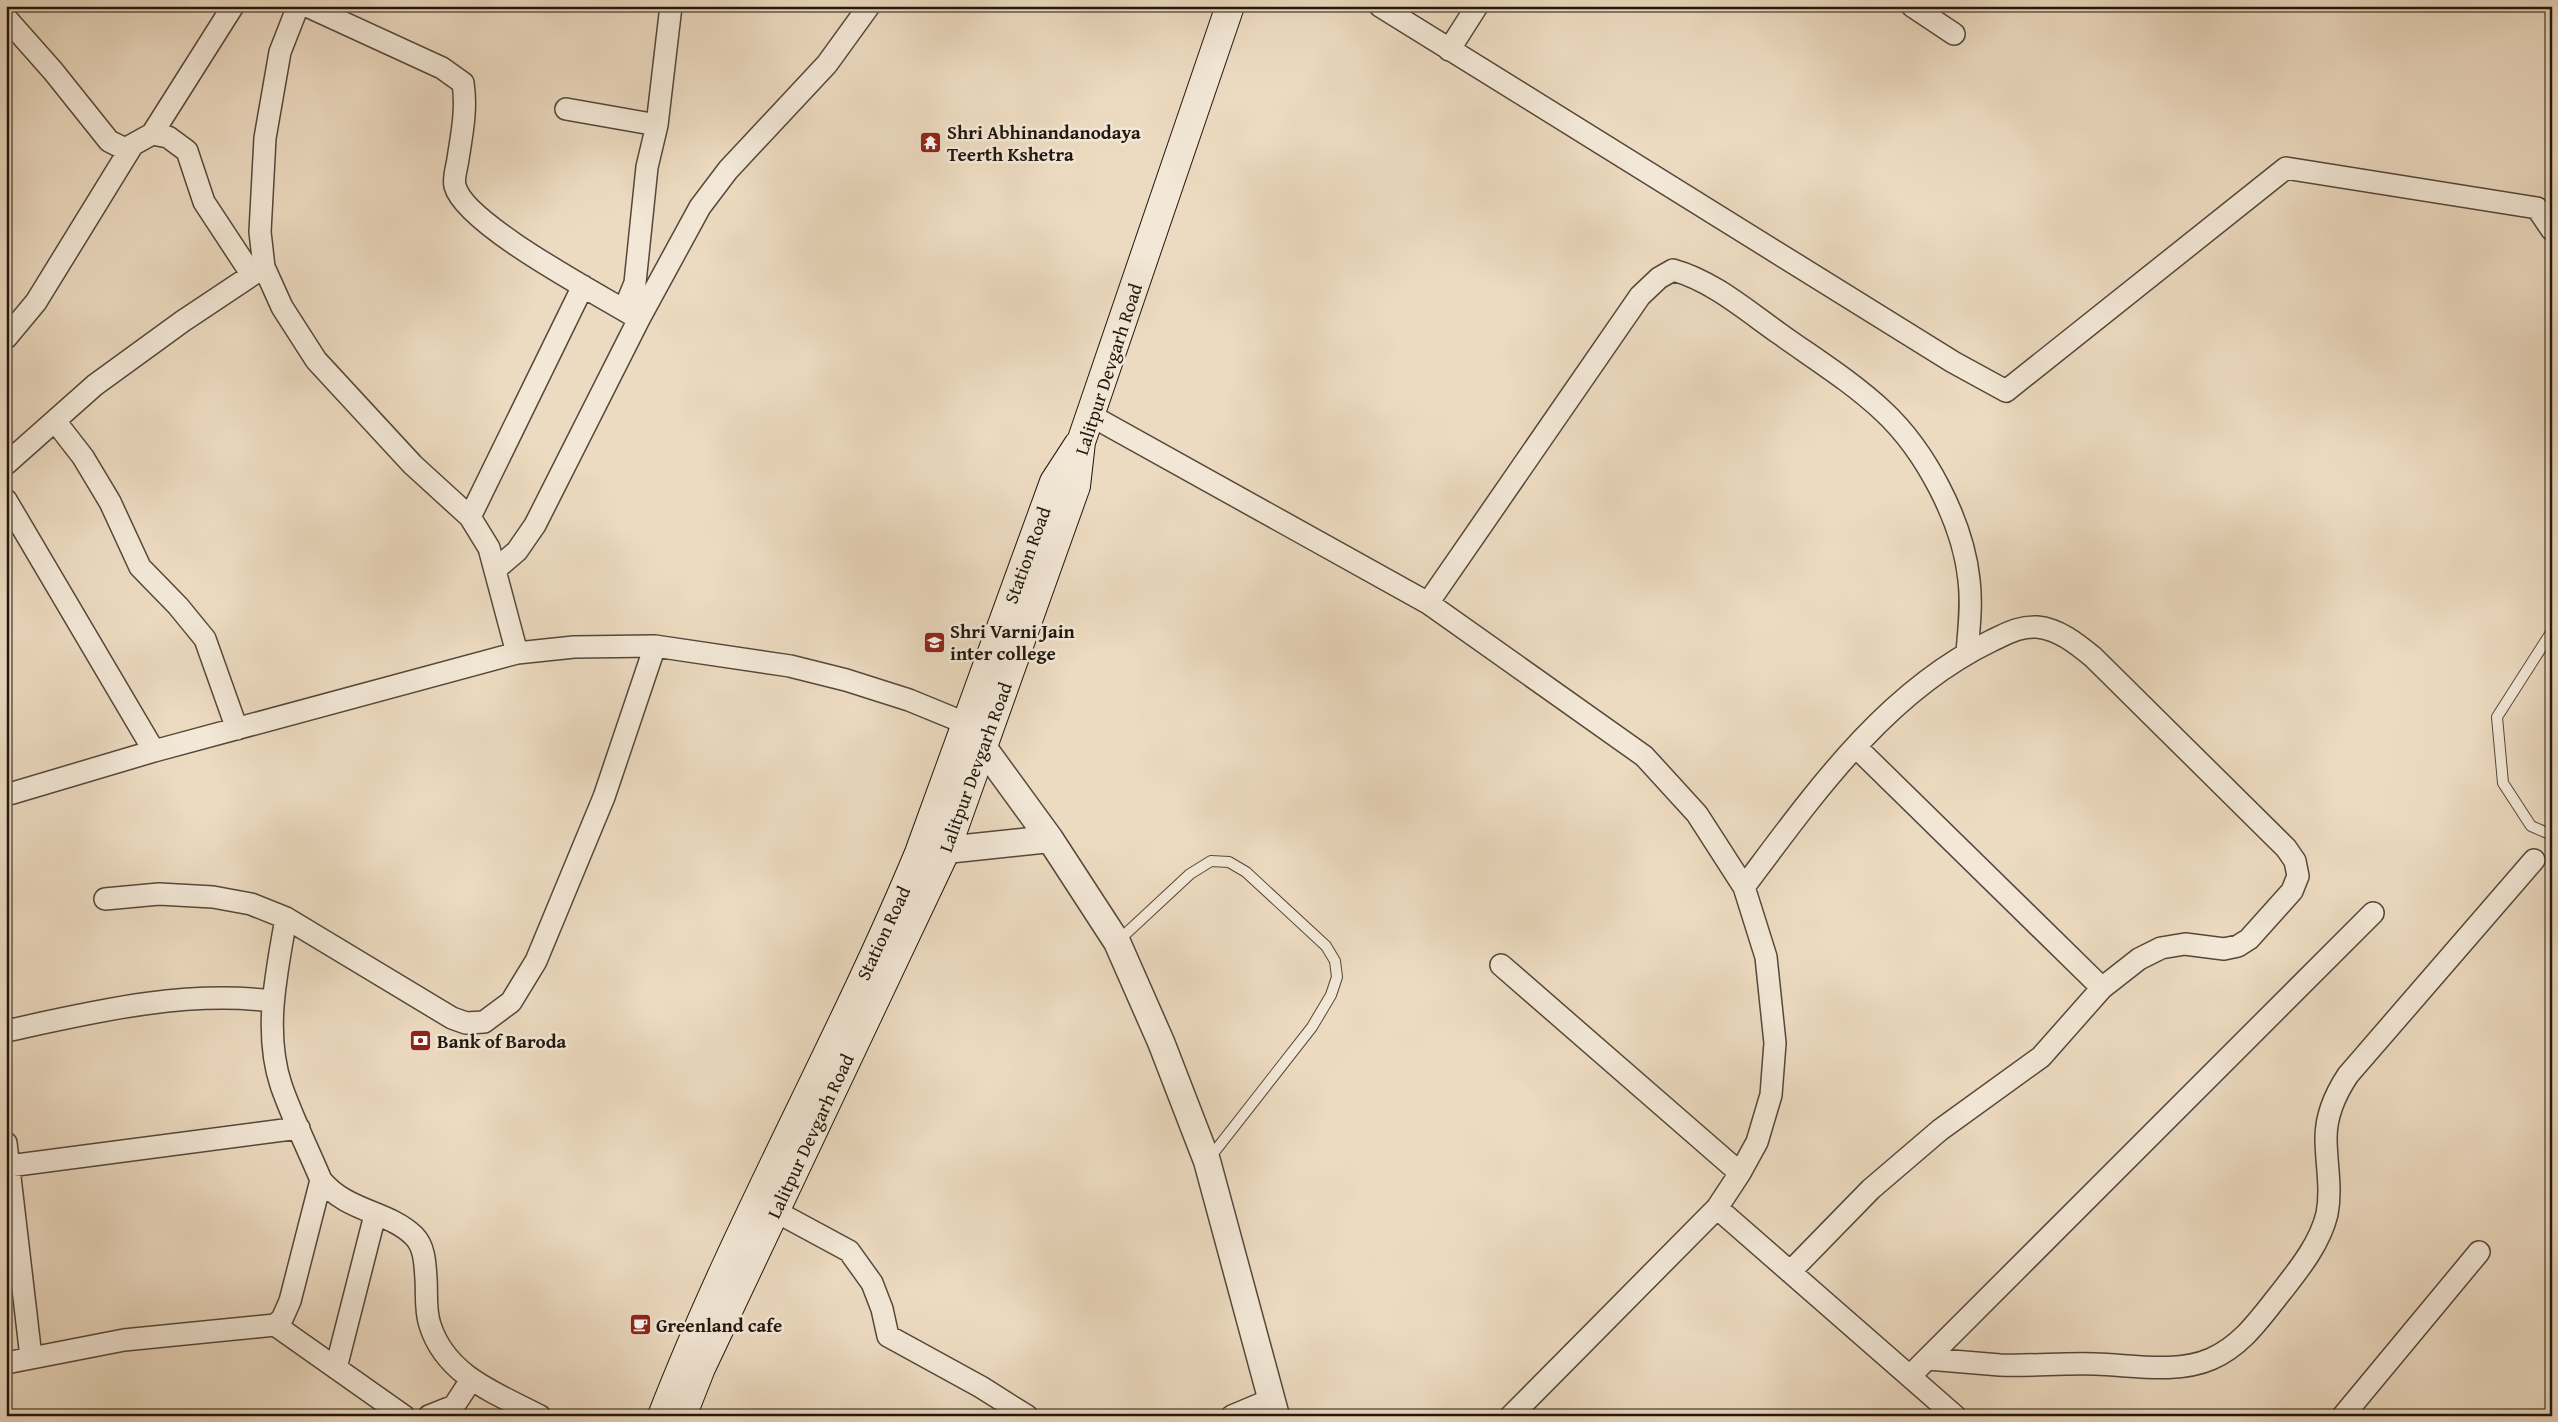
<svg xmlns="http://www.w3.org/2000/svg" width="2558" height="1422" viewBox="0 0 2558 1422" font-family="'Gentium Book Plus',serif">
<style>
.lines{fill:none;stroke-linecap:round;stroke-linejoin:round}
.service-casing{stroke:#54483b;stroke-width:12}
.minor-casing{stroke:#54483b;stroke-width:24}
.tertiary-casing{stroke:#54483b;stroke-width:29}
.secondary-casing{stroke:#21170e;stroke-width:30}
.service{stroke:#f3e8d7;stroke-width:10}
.minor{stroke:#f3e8d7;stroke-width:21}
.tertiary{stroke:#f3e8d7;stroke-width:26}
.secondary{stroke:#f3e8d7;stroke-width:28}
.labels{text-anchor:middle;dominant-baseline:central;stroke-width:5;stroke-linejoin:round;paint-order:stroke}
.poi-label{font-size:19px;font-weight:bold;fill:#21170e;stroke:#f3e8d7;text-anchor:start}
.street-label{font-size:19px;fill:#21170e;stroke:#f3e8d7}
</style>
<rect width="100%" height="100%" fill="#eddbc1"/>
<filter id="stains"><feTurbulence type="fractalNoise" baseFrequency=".004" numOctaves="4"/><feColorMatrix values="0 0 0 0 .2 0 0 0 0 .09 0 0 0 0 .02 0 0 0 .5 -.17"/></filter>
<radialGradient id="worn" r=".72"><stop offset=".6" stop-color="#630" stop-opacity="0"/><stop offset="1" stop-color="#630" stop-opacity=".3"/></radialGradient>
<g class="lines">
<defs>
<path id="service" d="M2552,631L2497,717L2503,783L2531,826L2552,835
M1118,941L1190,874L1211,861L1229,862L1246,872L1326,946L1335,961L1337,977L1331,995L1312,1027L1208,1160"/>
<path id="minor" d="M298,6L280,52L265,138L260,232L264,267L282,307L316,360L413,465L470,517L489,548L517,653
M307,6L442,68L463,83C467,109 462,133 458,159C457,167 453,178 455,186C465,225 602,296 639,319
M1380,6L1953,362L2006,391L2286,168L2537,208L2552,230
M1912,6L1954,34
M6,18L53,71L109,141L125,149L152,134L168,137L187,151L204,202L252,275
M1449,50L1477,6
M566,109L657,125
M152,134L233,6
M624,310L635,283L647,167L657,125L671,6
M6,338L36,302L132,146
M1090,415L1428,603L1644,756L1697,814L1744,887L1766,957L1775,1043L1771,1095L1757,1142L1740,1173L1717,1208L1511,1416
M55,421L83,457L110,502L140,567L178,606L205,639L237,729
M6,464L95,385L183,321L264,267
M6,500L154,751
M470,517L583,286
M496,569L517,551L535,525L639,319L700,207L728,170L827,64L869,6
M1428,603L1640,296L1659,278L1673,270C1713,281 1747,311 1780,334C1815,359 1852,382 1883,411C1926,451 1963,522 1969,580C1972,604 1969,629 1967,652
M1856,747L2102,988
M6,795L154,751L517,653L574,647L655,646L790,666L846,680L909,700L965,723
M1744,887C1813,795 1885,692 1991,641C2006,634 2019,626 2037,627C2059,629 2077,644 2093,657L2286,848L2295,861L2298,876L2292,891L2249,939L2238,946L2224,949L2185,944L2161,948L2139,959L2102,988L2041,1057L1940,1130L1871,1189L1790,1272
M105,899L159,894L213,897L251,904L286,918L452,1018L466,1023L484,1022L511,1002L536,961L604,797L655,646
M286,918C277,972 263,1030 281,1085C292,1117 308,1149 321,1180C347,1212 389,1211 414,1236C425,1247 425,1265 426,1279C427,1294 425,1311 430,1325C446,1376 496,1393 540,1416
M1501,965L1740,1173
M6,1031C93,1012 183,990 272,1001
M6,1143L31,1357
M9,1166L299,1128
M1717,1208L1955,1416
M775,1211L849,1251L872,1283L882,1309L888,1336L981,1387L1027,1416
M275,1325L404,1416
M1928,1359C1952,1361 1976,1363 2000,1365C2032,1366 2063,1363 2095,1364C2132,1365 2177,1374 2211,1359C2243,1345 2261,1317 2282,1291C2300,1268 2320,1243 2327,1214C2332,1188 2326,1163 2326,1138C2326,1115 2336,1093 2348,1075L2534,860
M6,1363L124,1340L275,1325L282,1319L290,1301L321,1180
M336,1368L375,1215
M1910,1376L2373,913
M429,1416L454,1406L471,1380
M1232,1416L1270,1400
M2343,1416L2479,1252"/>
<path id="tertiary" d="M972,732L1050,839L1117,942L1161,1042L1207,1161L1276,1416
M927,852L1050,839"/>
<path id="secondary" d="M662,1416C737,1223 840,1043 919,853L1054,482L1078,445
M682,1416L701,1368L946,850L1076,486L1081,442L1230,6"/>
</defs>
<use href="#service" class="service-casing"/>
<use href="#minor" class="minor-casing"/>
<use href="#tertiary" class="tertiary-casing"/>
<use href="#secondary" class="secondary-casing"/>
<use href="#service" class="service"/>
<use href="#minor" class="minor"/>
<use href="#tertiary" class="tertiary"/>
<use href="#secondary" class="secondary"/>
</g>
<defs>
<symbol id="temple-square" viewBox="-11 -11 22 22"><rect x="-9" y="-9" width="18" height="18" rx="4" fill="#8f2418" stroke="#f3e8d7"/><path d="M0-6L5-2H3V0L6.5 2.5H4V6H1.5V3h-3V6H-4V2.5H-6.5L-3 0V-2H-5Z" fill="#fff"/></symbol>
<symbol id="school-square" viewBox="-11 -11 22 22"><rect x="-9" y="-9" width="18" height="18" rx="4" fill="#8f2418" stroke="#f3e8d7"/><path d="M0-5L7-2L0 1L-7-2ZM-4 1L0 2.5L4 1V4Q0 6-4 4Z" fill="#fff"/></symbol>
<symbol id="bank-square" viewBox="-11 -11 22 22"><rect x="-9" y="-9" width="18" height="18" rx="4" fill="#8f2418" stroke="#f3e8d7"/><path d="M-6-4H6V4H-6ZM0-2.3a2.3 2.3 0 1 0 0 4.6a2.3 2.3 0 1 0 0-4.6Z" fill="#fff"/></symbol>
<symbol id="cafe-square" viewBox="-11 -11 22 22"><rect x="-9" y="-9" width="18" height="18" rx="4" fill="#8f2418" stroke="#f3e8d7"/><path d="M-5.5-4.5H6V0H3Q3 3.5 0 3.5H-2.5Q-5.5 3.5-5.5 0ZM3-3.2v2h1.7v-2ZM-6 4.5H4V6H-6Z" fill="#fff"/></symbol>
</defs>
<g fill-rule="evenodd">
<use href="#temple-square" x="918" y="130" width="25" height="25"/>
<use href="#school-square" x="922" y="630" width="25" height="25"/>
<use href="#bank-square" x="408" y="1028" width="25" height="25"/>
<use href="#cafe-square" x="628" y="1312" width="25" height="25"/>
</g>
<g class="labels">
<g class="poi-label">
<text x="947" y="132">Shri Abhinandanodaya<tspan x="947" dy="22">Teerth Kshetra</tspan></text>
<text x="950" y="631">Shri Varni Jain<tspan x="950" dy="22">inter college</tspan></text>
<text x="437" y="1041">Bank of Baroda</text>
<text x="656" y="1325">Greenland cafe</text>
</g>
<g class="street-label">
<text transform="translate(1108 369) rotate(-72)">Lalitpur Devgarh Road</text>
<text transform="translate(1027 555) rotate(-70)">Station Road</text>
<text transform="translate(975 767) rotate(-70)">Lalitpur Devgarh Road</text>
<text transform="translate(883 933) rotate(-65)">Station Road</text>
<text transform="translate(810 1136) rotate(-65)">Lalitpur Devgarh Road</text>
</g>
</g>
<rect width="2558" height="1422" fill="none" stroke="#eddbc1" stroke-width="25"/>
<rect x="8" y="8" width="2543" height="1407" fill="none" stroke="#21170e" stroke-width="2.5"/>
<rect x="12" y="12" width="2533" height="1397" fill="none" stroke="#21170e"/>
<rect width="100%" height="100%" filter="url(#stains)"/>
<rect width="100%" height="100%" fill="url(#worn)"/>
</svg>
